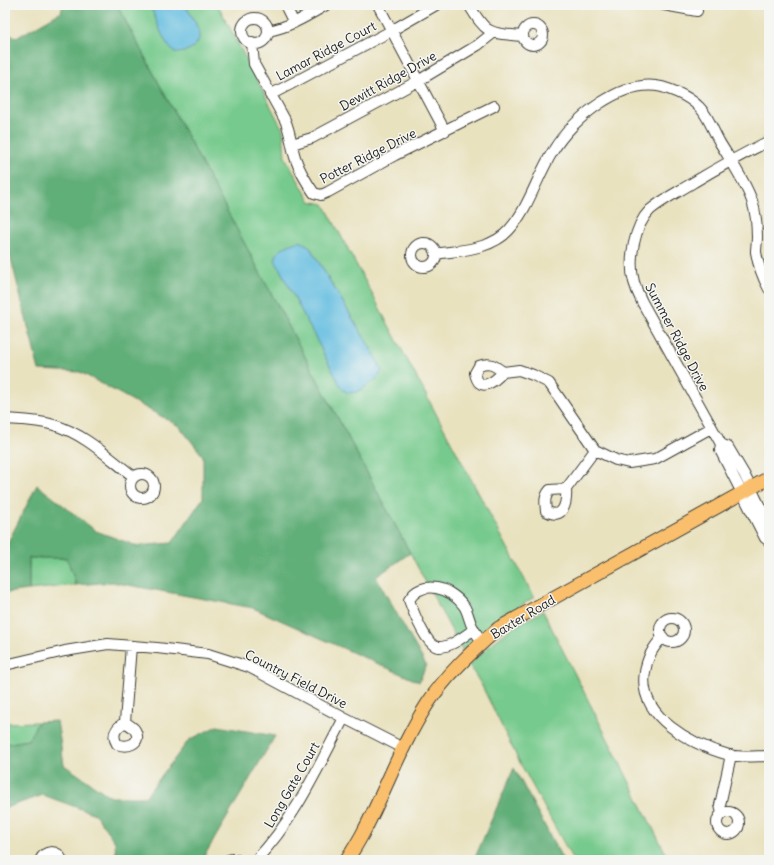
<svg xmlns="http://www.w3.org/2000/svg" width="774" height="865" viewBox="0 0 774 865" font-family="Delius,sans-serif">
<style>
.green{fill:#77ca8d;stroke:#4a7354;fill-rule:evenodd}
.forest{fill:#61ae78;stroke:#3e654a}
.water{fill:#63bde0;stroke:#406c7e}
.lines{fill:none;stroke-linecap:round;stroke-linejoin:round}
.minor-casing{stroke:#3b3a34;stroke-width:12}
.major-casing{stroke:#3b3a34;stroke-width:15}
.minor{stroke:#fff;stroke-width:10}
.major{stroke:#f9bf6d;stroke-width:13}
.labels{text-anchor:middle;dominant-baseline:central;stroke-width:3;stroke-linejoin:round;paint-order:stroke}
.street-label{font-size:13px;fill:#1c1c1c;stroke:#f6f6f2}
</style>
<rect width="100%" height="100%" fill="#f6f6f2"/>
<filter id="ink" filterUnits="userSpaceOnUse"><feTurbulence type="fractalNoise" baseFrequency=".025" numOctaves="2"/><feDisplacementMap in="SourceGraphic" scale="8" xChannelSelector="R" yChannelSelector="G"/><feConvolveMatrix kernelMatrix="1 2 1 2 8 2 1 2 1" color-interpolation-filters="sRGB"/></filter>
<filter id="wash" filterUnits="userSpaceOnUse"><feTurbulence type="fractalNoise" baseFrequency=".012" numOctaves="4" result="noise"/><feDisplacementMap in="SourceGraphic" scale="16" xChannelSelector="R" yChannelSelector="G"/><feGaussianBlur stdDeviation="0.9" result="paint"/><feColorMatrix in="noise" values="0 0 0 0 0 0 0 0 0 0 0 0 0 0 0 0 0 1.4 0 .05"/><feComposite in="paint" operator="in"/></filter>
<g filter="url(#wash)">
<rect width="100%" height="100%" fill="#e9e2bf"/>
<path class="green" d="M117,5H150L166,42L199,31L185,5H218L283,130L285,157L310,201L324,204L534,597L496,622L462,650ZM309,246L374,354L382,370L377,379Z
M29,558H67L76,585L29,590Z
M543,611L669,860H573L518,759L481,684L469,665L488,647L510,629Z
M38,722L28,740L5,744V723Z"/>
<path class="forest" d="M63,5H117L410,553L376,577L426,665L419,682L253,608L112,582L76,585L67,558H29V590L5,593V548L37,485L96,531L137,546L172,543L203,498V456L179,426L80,372L39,370L5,235V190L11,158L5,150V34L18,37L61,12Z
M57,721L64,765L111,797H145L189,740L217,726L275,736L202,860H116L115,842L95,814L43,795L5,808V744L28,740L38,722Z
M514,768L563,860H474Z"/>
<path class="water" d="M150,5H185C194,21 211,41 186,51C181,53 176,54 172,50C163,42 155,16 150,5Z
M300,241L309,246L374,354L382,371L377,379L357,392L348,393L342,389L275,260C277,248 289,244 300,241Z"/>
</g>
<g filter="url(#ink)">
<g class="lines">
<defs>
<path id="minor" d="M285,5L294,23
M378,5L445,131
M469,5C487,35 489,33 523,36
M664,5L697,11
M242 31a13 13 0 1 1 26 0a13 13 0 1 1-26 0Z
M523 35a10 10 0 1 1 20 0a10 10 0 1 1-20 0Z
M268,31C290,27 307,16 326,5
M252,43L254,64L285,120C291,133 291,147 296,160C300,172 307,183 314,193L321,195L328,192L395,155L494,106
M270,95L391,31L436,5
M769,141C743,154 719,167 694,182C680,191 663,199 650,210C634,226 628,261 634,282C636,289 639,296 642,302L721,444L720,450L765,538L769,541
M292,144L312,138L418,81L478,45L493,33
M412 255a12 12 0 1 1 24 0a12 12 0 1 1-24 0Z
M436,254C460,250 491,250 509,230C529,208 537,176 553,151C572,119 623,77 662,87C679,92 697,100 706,116C711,124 715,134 720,143C731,161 745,181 752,201C756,213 757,225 757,237C757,242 756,247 756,252C758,265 763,278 769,289
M503,372C494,382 479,394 475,373L479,366C490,362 494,365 503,372L519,370L533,375L549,383L595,450L616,460L629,463L655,459L711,428
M5,419C21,420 38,420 54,425C85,434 109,458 134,477
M721,444L728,447L744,474L769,525
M130 486a12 12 0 1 1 24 0a12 12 0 1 1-24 0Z
M566,489C567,502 564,521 546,511C545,502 544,497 550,490L566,489L595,450
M660 630a12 12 0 1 1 24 0a12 12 0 1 1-24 0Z
M474,629C465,636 450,648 438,647C426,646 413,611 409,600C422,578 451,588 464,606C468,612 469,620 472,626C475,632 479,637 482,642
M663,637C652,648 647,658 645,672C637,717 693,745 729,755C742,758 756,756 769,756
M5,665L65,651L108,644L157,648L208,654L249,667L344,718L403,748
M125,722L131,646
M125,722C129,725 133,727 135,730C143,744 127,748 117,744C111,734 116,728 125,722Z
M717 823a11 11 0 1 1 22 0a11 11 0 1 1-22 0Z
M722,813L720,805L731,755
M40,860C45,850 57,849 62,860
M228,860L232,859L237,860
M256,860C296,818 317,769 344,718"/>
<path id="major" d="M347,860C353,850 359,841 364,831C386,789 402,743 428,703C447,674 473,650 499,628L769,478"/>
</defs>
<use href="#minor" class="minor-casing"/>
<use href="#major" class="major-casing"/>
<use href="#minor" class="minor"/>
<use href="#major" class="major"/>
</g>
</g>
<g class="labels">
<g class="street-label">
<text transform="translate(326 51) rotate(-28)">Lamar Ridge Court</text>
<text transform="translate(388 81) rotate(-29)">Dewitt Ridge Drive</text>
<text transform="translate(368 156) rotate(-27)">Potter Ridge Drive</text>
<text transform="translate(677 337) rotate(62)">Summer Ridge Drive</text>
<text transform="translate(523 617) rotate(-31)">Baxter Road</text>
<text transform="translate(296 679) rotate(27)">Country Field Drive</text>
<text transform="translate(292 785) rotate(-60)">Long Gate Court</text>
</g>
</g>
<rect width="774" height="865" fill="none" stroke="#f6f6f2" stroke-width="20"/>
</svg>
